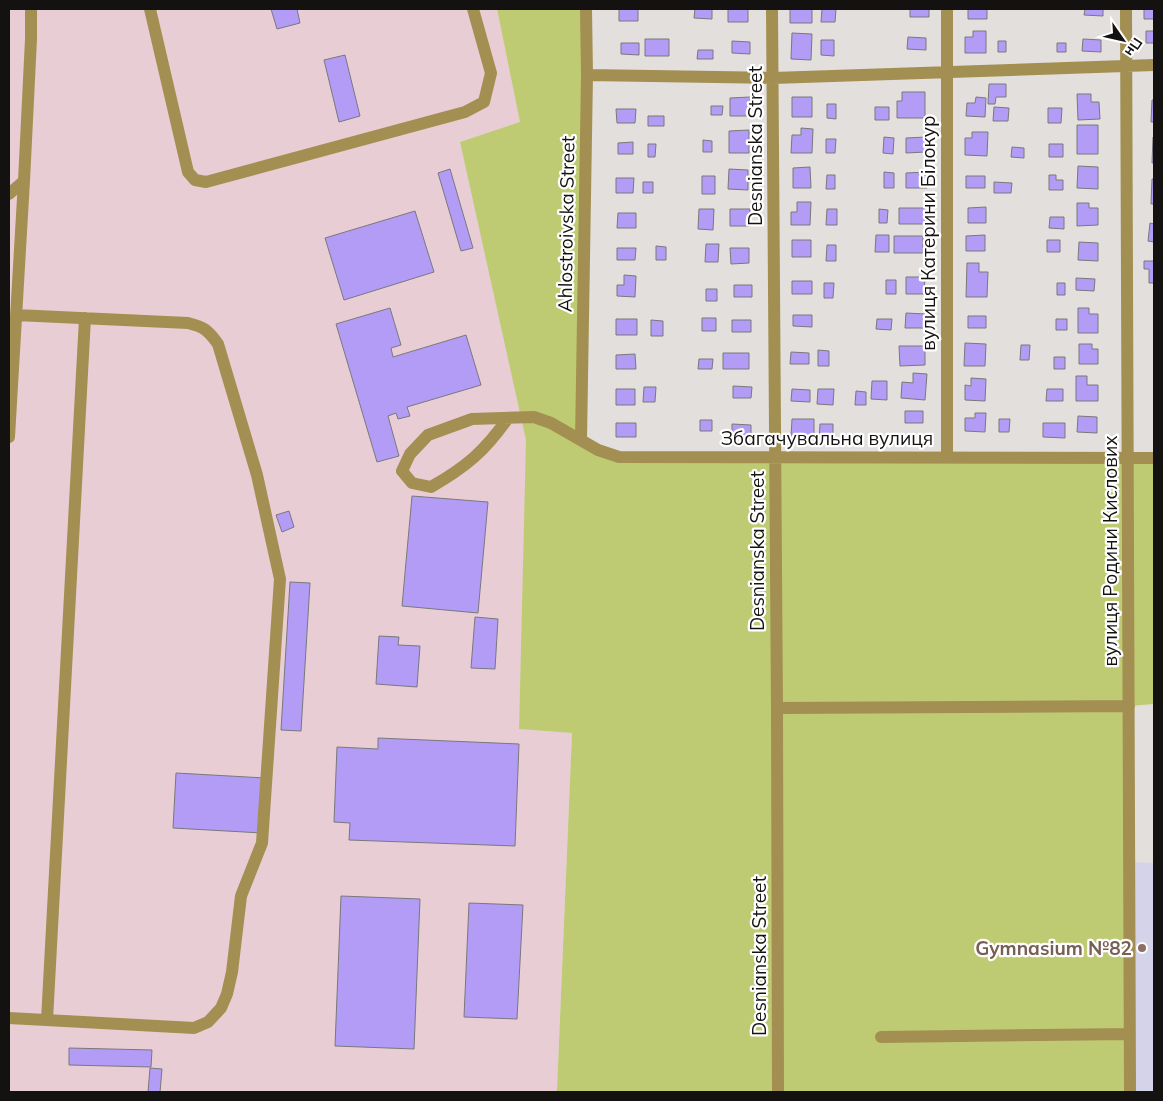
<svg xmlns="http://www.w3.org/2000/svg" width="1163" height="1101" viewBox="0 0 1163 1101" font-family="Mulish,sans-serif">
<style>
.industrial{fill:#e8ced4}
.education{fill:#d5d3e9}
.green{fill:#bfcb73}
.building{fill:#b29cf6;stroke:#79787c}
.lines{fill:none;stroke-linecap:round;stroke-linejoin:round}
.minor{stroke:#a38f51;stroke-width:12}
.education-dot{fill:#8d6e63;stroke:#fff;stroke-width:2}
.labels{text-anchor:middle;dominant-baseline:central;stroke-width:4.5;stroke-linejoin:round;paint-order:stroke}
.street-label{font-size:19px;fill:#131211;stroke:#fff}
.education-label{font-size:19px;font-weight:bold;fill:#785e54;stroke:#fff;text-anchor:end}
</style>
<rect width="100%" height="100%" fill="#e2dfdc"/>
<path class="industrial" d="M9,9H497L520,122L460,142L527,432L519,729L572,733L557,1090L555,1092H9Z"/>
<path class="education" d="M1129,862L1154,863V1092H1130Z"/>
<path class="green" d="M497,9H586L581,440L619,457L1154,458V704L1129,706L1130,1092H555L557,1090L572,733L519,729L526,440L460,142L520,122Z"/>
<path class="building" d="M271,9H297L300,23L277,29Z
M619,9H638V21H619Z
M695,9H712V19L694,18Z
M728,9H748V22H728Z
M790,9H812V23H790Z
M822,9H836L835,22H821Z
M910,9H929V17H910Z
M968,9H987V19H968Z
M1085,9H1103V16L1084,15Z
M1144,9H1154V19H1144Z
M973,31H986V53H965V37H973Z
M1146,31H1154V43H1146Z
M792,33L812,34L811,60L791,59Z
M908,37L926,38V50L907,49Z
M645,39H669V56H645Z
M1083,39L1101,40V52L1082,51Z
M821,40H834V56L821,55Z
M732,41L750,42V54L732,53Z
M998,41H1006V52H998Z
M621,43H639V55L621,54Z
M1057,43H1066V52H1057Z
M698,50H713V59H697Z
M345,55L360,116L339,122L324,60Z
M989,84H1006V97H996L995,104H988Z
M902,92H925V118H897V101H902Z
M1077,94H1091V102H1099L1100,119L1078,120Z
M750,97V116H730V98Z
M792,97H812V117H792Z
M976,97L986,98L985,117L966,116L967,103H975Z
M1152,100H1154V122H1151Z
M827,104H836V119L827,118Z
M711,106H723L722,115H711Z
M875,107H889V120H875Z
M994,107L1009,108L1008,121H993Z
M1048,108H1062L1061,123H1048Z
M616,109H636L635,123H617Z
M648,116H664V126H648Z
M1077,125H1098V154H1077Z
M801,128L813,129L812,153H791L792,135H801Z
M749,130V153H729V131Z
M972,132H988L987,156L965,155V138H972Z
M884,137L894,138L893,154L883,153Z
M926,137V152L906,153V138Z
M1153,137H1154V163H1152Z
M826,139H836L835,153H826Z
M703,140L712,141V152H703Z
M633,142V154H618V143Z
M648,144H656L655,157H648Z
M1049,144H1063V157H1049Z
M1012,147L1024,148V158L1011,157Z
M1078,166L1098,167V189L1077,188Z
M810,167L811,188H793V168Z
M450,169L473,248L461,251L438,173Z
M729,169L748,170V190L728,189Z
M884,172L894,173V188H884Z
M927,172V188H906V173Z
M827,175H835V189H826Z
M1049,175H1056V180H1063V190H1049Z
M702,176H715V194H702Z
M966,176H985V188H966Z
M616,178H634L633,193H616Z
M1152,179H1154V204H1151Z
M643,182H653V193H643Z
M994,182L1012,183L1011,193H994Z
M797,202H811L810,225H791V212H797Z
M1077,203H1089V208H1098V225L1077,226Z
M986,207V223H968V208Z
M899,208H925V224H899Z
M699,209H714L713,230L698,229Z
M730,209H750V226H730Z
M827,209H837V225H826Z
M879,209L888,210L887,223H879Z
M415,211L434,272L344,300L325,238Z
M618,213H636V228H617Z
M1050,217H1064V229L1049,228Z
M1154,218V242L1148,241L1150,223L1154,224Z
M876,235H889V252H875Z
M985,235V251H966V236Z
M894,236H923V253H894Z
M792,240H811V257H792Z
M1047,240H1060V252H1047Z
M1079,242L1098,243V261L1078,260Z
M706,244H719L718,262H705Z
M827,245H836V261H826Z
M656,246L666,247V260H656Z
M617,248H636L635,260H617Z
M730,248H749V263L731,264Z
M1144,261H1154V283H1149V269H1144Z
M967,263H979V272H988L987,297H966Z
M624,275L636,276L635,297L617,296V285H624Z
M906,277H925L924,294H906Z
M1076,278L1095,279L1094,291L1076,290Z
M886,280H896V294H886Z
M792,281H812V294H792Z
M824,283H834L833,298H824Z
M1057,283H1065V295H1057Z
M734,285H752V297H734Z
M706,289H717V301H706Z
M390,308L401,345L391,348L393,357L466,335L481,385L407,407L410,416L398,419L396,413L388,416L399,456L377,462L336,324Z
M1078,308H1089V314H1098V333H1078Z
M906,313L925,314L924,328H905Z
M793,315H812V327L793,326Z
M968,316H986V328H968Z
M702,318H716V331H702Z
M616,319H637V335H616Z
M877,319H892L891,330L876,329Z
M1056,319H1067V330H1056Z
M651,320L663,321V336H651Z
M732,320H751V332H732Z
M965,343L986,344L985,366H964Z
M1079,344H1092V349H1098V364H1079Z
M1021,345H1030L1029,360H1020Z
M899,346H925V365L900,366Z
M818,350L829,351V366H818Z
M791,352L809,353V364H790Z
M723,353H749V369H723Z
M635,354L636,369H616V355Z
M1054,357H1065V369H1054Z
M699,359H713L712,369H698Z
M913,373L927,374L925,400L901,398L902,382L913,383Z
M1076,376H1087V385H1098V401H1076Z
M971,378L986,379L985,401L965,400V385L971,386Z
M872,381H887V400L871,399Z
M733,386L752,387L751,398H733Z
M644,387H656L655,402H643Z
M616,389H635V405H616Z
M792,389L810,390V402L791,401Z
M818,389H834L833,405L817,404Z
M1047,389H1063V401H1046Z
M856,391L866,392V405H855Z
M905,411H923V423H905Z
M975,413H986L985,432L965,431V418H975Z
M1078,416L1097,417V433L1077,432Z
M792,419H814V437H791Z
M999,419H1010L1009,432H999Z
M700,420H712V431H700Z
M616,423H636V437H616Z
M1043,423H1065V438L1043,437Z
M732,424L751,425V436H732Z
M820,424H833V440L819,439Z
M412,496L488,502L478,613L402,606Z
M289,511L294,527L282,532L276,515Z
M290,582L310,583L301,731L281,730Z
M475,617L498,619L495,669L471,668Z
M379,636L399,637L398,645L420,646L417,687L376,684Z
M378,738L519,744L515,846L349,840L350,823L334,822L337,747L378,749Z
M176,773L265,778L262,833L173,828Z
M341,896L420,899L414,1049L335,1046Z
M469,903L523,905L517,1019L464,1017Z
M69,1048L152,1050L151,1067L69,1065Z
M150,1068L162,1069L160,1092H148Z"/>
<g class="lines">
<path class="minor" d="M150,9L188,172L195,180L206,182L465,112L484,102L491,73L473,9
M772,9L777,708L778,1092
M1126,9L1130,1092
M587,75L773,78L1154,65
M9,194L24,181L31,39V9
M508,418C485,451 466,467 431,487L412,483L402,471L410,454L428,435L472,419L534,417L551,423L598,450L619,457L1154,458
M9,437L24,181
M581,440L587,75L586,9
M947,457V9
M777,708L1129,706
M9,1018L194,1028L208,1022L221,1008L227,994L232,972L241,896L262,843L280,579L257,475L218,344C208,330 204,327 188,323L16,315
M47,1020L85,318
M881,1037L1130,1034"/>
</g>
<circle class="education-dot" cx="1142" cy="948" r="5"/>
<g class="labels">
<g class="street-label">
<text transform="translate(755 146) rotate(-90)">Desnianska Street</text>
<text transform="translate(566 224) rotate(-89)">Ahlostroivska Street</text>
<text transform="translate(928 233) rotate(-90)">вулиця Катерини Білокур</text>
<text x="827" y="438">Збагачувальна вулиця</text>
<text transform="translate(757 551) rotate(-90)">Desnianska Street</text>
<text transform="translate(1110 551) rotate(-90)">вулиця Родини Кислових</text>
<text transform="translate(759 956) rotate(-90)">Desnianska Street</text>
</g>
<g class="education-label">
<text x="1132" y="948">Gymnasium №82</text>
</g>
</g>
<rect width="1163" height="1101" fill="none" stroke="#131211" stroke-width="20"/>
<g transform="translate(1123 40) rotate(124)" stroke="#ffffff" stroke-width="4" paint-order="stroke">
<path d="M0-4L9 19L0 12L-9 19Z" fill="#131211"/>
<text y="-8" font-size="14" font-weight="bold" text-anchor="middle" fill="#131211">Пн</text>
</g>
</svg>
